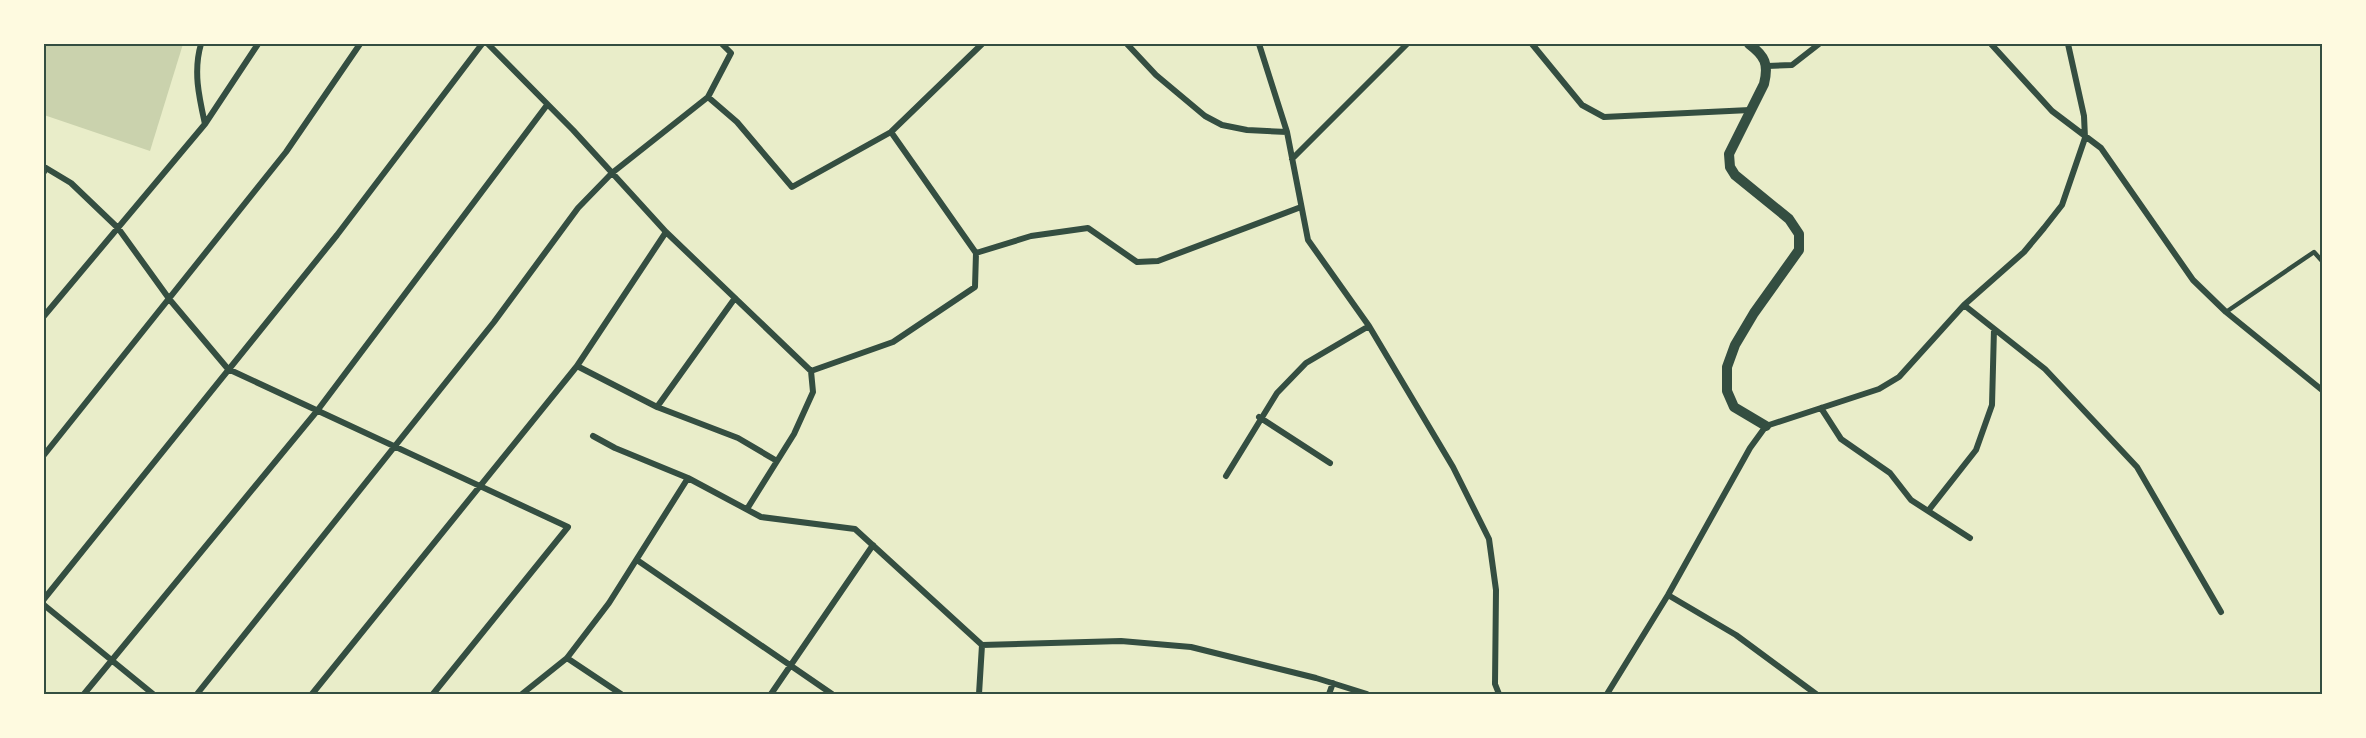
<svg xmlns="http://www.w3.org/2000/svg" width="2366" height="738" viewBox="0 0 2366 738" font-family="Figtree,sans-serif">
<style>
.green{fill:#cad2ad}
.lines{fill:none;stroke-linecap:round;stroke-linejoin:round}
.service{stroke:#344e41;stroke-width:4.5}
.minor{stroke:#344e41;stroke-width:6}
.tertiary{stroke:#344e41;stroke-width:10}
.neatline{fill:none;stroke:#344e41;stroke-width:2}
</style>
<rect width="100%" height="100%" fill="#e9edc9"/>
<path class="green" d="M44,44H183L150,151L44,115Z"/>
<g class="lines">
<path class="service" d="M2226,312L2314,252L2322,261"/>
<path class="minor" d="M201,44C193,71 199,97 205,124
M488,44L573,130L666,232L811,371L813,392L794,434L747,509
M1127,44L1156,75L1205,116L1222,125L1247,130L1287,132
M1259,44L1287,132L1308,240L1369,326L1453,467L1489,539L1496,590L1495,684L1499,694
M1532,44L1582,105L1604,117L1750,110
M1991,44L2052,111L2101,148L2193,280L2226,312L2322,390
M1767,66L1792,65L1819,44
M708,97L737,122L792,187L891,132L982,44
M1292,159L1407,44
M44,172L46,168L71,183L118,228L170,300L228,369L568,527L433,694
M976,253L1031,236L1088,228L1137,262L1158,261L1301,207
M1964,305L2045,369L2137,467L2221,612
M44,316L205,124L258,44
M577,366L657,407L738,438L777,461
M811,371L893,342L975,287L976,253L891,132
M657,407L735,298
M1821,408L1841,439L1890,473L1911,500L1970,538
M1259,417L1330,463
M593,436L615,448L688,478
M44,455L286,152L360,44
M1226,476L1277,393L1306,363L1369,326
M1928,511L1976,450L1992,405L1994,329
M637,560L832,694
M1668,595L1736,635L1816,694
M44,599L337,235L482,44
M44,605L153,694
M982,645L1121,641L1191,647L1316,678L1367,694
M567,658L621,694
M84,694L317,411L547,105
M197,694L494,322L578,208L612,173L708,97L731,53L722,44
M312,694L577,366L666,232
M522,694L567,658L609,603L688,478L761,517L855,529L982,645L979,694
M771,694L873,545
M1329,694L1333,683
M1607,694L1668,595L1750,448L1766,426L1879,389L1899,377L1964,305L2024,252L2044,228L2062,205L2085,138L2084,116L2068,44"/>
<path class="tertiary" d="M1749,44C1765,56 1769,64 1764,84L1729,154L1730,167L1735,175L1789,219L1799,234V250L1754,313L1735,345L1727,367V391L1734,407L1766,426"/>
</g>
<rect width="2366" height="738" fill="none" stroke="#fefae0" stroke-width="90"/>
<rect x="45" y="45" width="2276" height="648" class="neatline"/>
</svg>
